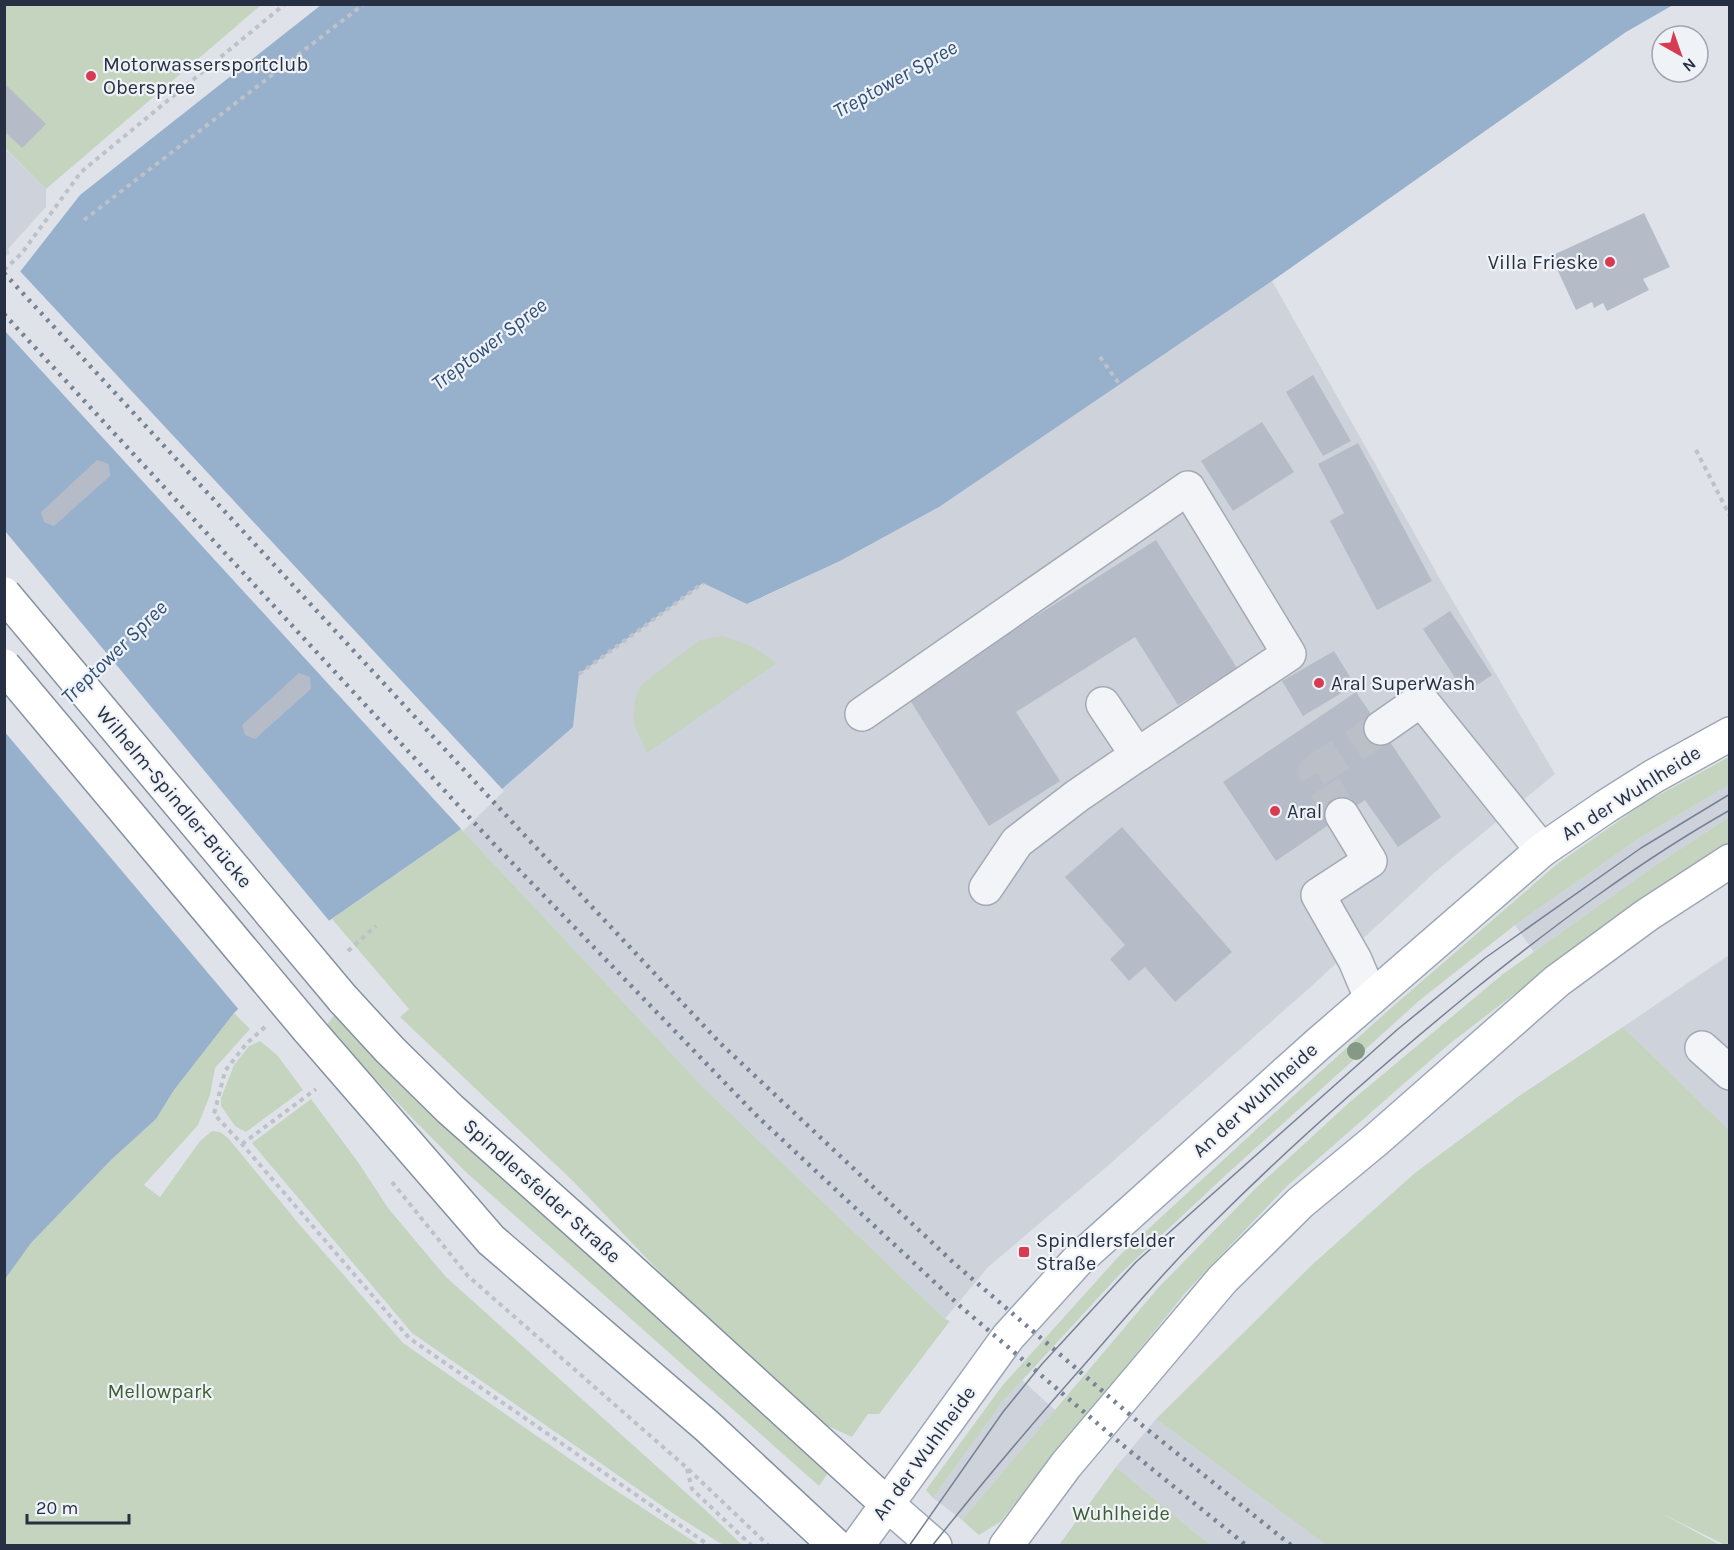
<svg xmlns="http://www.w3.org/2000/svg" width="1734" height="1550" viewBox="0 0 1734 1550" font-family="Karla,sans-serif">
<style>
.built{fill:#cdd2db}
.green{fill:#c4d4bf}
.water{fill:#97b0cc}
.pier{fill:#dfe3e9}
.building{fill:#b6bcc7}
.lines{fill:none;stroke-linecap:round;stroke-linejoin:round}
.minor-tunnel{stroke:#babfc8;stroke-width:33;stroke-dasharray:33 16;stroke-linecap:butt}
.minor-casing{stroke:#a4aab4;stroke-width:36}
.major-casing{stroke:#9da7b6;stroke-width:36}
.highway-casing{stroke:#8590a1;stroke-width:36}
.path{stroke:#bdc1c8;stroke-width:4;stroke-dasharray:4.5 4.5;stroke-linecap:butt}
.minor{stroke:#f2f4f7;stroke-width:33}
.major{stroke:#fff;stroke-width:33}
.highway{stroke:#fff;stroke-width:33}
.tram{stroke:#778294;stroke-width:1.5}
.rail{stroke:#778294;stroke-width:4.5;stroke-dasharray:3 6;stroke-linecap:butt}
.highway-bridge-casing{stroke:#8590a1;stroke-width:36;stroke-linecap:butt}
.highway-bridge{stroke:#fff;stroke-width:33}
.tree{fill:#859a85}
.poi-dot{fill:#d83b51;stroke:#eff2f7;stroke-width:2}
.labels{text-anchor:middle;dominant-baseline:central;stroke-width:4.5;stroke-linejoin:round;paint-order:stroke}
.poi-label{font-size:20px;fill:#273042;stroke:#eff2f7;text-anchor:start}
.street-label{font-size:20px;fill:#273042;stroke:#eff2f7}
.park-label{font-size:20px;fill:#3b5e33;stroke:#eff2f7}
.water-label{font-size:21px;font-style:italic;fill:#2e4f78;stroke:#eff2f7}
</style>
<rect width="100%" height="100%" fill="#dfe3e9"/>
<path class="built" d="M4,148L46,189V207L8,249L10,253L6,256L4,255Z
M1272,281L1444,586L1555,774L1434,873L1315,983L1104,1169L988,1267L945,1319L703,1087L461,829L502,789L573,727L579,674L703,583L748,604L840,561L939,507Z
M1729,785V817L1659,863L1534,952L1515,925L1641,837Z
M1729,955V1130L1623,1027Z
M1022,1380L1055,1410L962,1520L933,1498L1003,1401Z
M1156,1419L1326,1545H1210L1116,1467Z"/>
<path class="green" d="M4,5H261L46,189L5,148Z
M723,636L753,647L777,663L647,753L634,724L635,700L641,685L700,640Z
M1729,757V785L1641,837L1515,925L1420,1000L1228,1173L1120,1274L1003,1401L933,1498L926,1490L1002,1386L1119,1256L1260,1126L1391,1008L1557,864L1646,802Z
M1729,817V842L1591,935L1448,1045L1287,1186L1186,1292L1000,1522L979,1535L962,1520L1158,1288L1256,1188L1351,1101L1503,974L1659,863Z
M461,829L703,1087L945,1319L950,1321L879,1414H868L852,1437L826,1425L807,1411L745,1354L674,1287L574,1182L400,1017L409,1009L332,919Z
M234,1013L250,1029L215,1068L210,1095L198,1125L144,1185L160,1197L200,1141L212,1131L220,1132L228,1138L299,1224L403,1343L606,1484L699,1545H5L4,1279L31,1243L111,1160L156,1119L174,1090Z
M335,1014L387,1072L637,1297L828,1473L819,1486L468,1174C419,1126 372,1077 327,1025Z
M1623,1027L1729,1130V1545H1725L1659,1512L1720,1545H1326L1156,1419L1314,1263L1415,1173L1519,1096Z
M260,1041L277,1055L303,1090L246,1132L235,1126L221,1106V1098L234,1065L249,1046Z
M311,1099L358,1162L388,1208L446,1277L713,1517L742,1545H723L674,1514L412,1333L252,1143Z
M1116,1467L1210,1545H1059Z"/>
<path class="water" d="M321,5H1673L1626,32L1272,281L939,507L840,561L747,604L703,583L579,674L573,727L502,789L461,829L274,959L258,990L234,1013L174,1090L156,1119L111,1160L31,1243L5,1279V291L80,195Z"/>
<path class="pier" d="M18,269L504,791L463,831L5,331L4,286Z
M5,531L331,923L276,961L261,991L240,1011L4,731Z"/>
<path class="building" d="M4,83L46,124L22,148L4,131Z
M1644,213L1670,267L1643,279L1649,290L1607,311L1603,303L1594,308L1592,302L1576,310L1551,256Z
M1313,375L1351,441L1323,456L1286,392Z
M1262,422L1294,472L1233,511L1201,461Z
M1358,443L1432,581L1377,610L1330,521L1344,513L1318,464Z
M97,460L109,464L110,476L54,526L44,522L41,512Z
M1156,540L1237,668L1178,705L1135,637L1016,712L1060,781L989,826L908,697Z
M1450,611L1492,675L1465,693L1423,629Z
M1334,651L1355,685L1303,716L1282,681Z
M299,673L310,677L311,689L255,739L245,735L242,725Z
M1356,692L1441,817L1398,847L1365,800L1276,861L1223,782Z
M1122,827L1232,952L1175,1002L1145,967L1129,981L1110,959L1125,945L1065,877Z"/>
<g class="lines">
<path class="minor-tunnel" d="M1342,815L1315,771L1381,728"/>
<defs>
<path id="minor" d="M862,714L1188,488L1289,654L1137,755
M1381,728L1421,700L1542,850
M1342,815L1370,861L1318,895L1355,960L1371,998
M986,888L1017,842L1077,796L1137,755L1103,704
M1702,1048L1730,1073"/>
<path id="major" d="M887,1504L935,1546
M857,1546L1008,1337L1078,1260L1317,1045L1542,850L1605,807L1654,776L1730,734
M1006,1546L1066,1465L1222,1280L1300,1203L1376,1140L1557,981L1647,915L1730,861"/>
<path id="highway" d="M343,999L390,1050L450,1109L616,1257L887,1504
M308,1029L491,1240L707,1426L836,1546"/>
</defs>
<use href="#minor" class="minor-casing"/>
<use href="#major" class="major-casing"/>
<use href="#highway" class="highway-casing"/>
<path class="path" d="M84,220L364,4
M4,270L22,253L81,172L285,4
M1100,357L1120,385
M1696,450L1730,516
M579,674L703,583
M348,951L376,926
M265,1027L246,1044L225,1071L214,1114L242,1144L409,1338L710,1546
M242,1144L316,1089
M392,1182L468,1276L687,1468L769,1546
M687,1469L692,1489L752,1546"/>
<use href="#minor" class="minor"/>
<use href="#major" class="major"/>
<use href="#highway" class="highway"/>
<path class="tram" d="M909,1546L1003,1412L1042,1364L1136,1262L1398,1029L1485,958L1641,848L1730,794
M932,1546C981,1484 1032,1424 1084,1365C1126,1317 1167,1268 1213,1223C1294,1142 1381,1066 1470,993C1552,927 1638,862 1730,810"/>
<path class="rail" d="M4,273L514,824L720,1043L955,1264L1143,1426L1292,1546
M4,314L493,843L758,1117L960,1306L1125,1447L1247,1546"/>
<defs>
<path id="highway-bridge" d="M4,594L343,999
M4,666L308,1029"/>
</defs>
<use href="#highway-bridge" class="highway-bridge-casing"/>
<use href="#highway-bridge" class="highway-bridge"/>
</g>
<circle class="tree" cx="1356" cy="1051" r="9"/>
<g class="poi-dot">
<circle cx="91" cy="76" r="6"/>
<circle cx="1610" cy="262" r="6"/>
<circle cx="1319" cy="683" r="6"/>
<circle cx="1275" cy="811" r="6"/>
<rect x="1018" y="1246" width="12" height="12" rx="3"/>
</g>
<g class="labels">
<g class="poi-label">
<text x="103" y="64">Motorwassersportclub<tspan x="103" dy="23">Oberspree</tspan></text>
<text x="1598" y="262" text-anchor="end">Villa Frieske</text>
<text x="1331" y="683">Aral SuperWash</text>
<text x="1287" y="811">Aral</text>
<text x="1036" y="1240">Spindlersfelder<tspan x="1036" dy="23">Straße</tspan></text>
</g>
<g class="street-label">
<text transform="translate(1631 793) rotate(-32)">An der Wuhlheide</text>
<text transform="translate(174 797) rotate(50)">Wilhelm-Spindler-Brücke</text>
<text transform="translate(1255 1100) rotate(-42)">An der Wuhlheide</text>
<text transform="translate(542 1191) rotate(42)">Spindlersfelder Straße</text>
<text transform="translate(924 1453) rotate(-54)">An der Wuhlheide</text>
</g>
<g class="park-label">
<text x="160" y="1391">Mellowpark</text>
<text x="1121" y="1513">Wuhlheide</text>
</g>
<g class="water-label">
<text transform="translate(895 79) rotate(-29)">Treptower Spree</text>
<text transform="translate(489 344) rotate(-37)">Treptower Spree</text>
<text transform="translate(114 652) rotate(-44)">Treptower Spree</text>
</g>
</g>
<rect width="1734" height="1550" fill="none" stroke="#273042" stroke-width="12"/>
<g transform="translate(1680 54) rotate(140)"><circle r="28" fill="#eff2f7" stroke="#9fa4af" stroke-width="1.5"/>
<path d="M0-4.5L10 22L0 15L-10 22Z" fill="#d83b51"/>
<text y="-9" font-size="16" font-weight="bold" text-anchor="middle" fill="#273042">N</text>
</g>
<path d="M27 1514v9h102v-9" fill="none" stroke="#273042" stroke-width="3"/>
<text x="36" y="1514" font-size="18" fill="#273042" stroke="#eff2f7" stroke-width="4.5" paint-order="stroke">20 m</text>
</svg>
